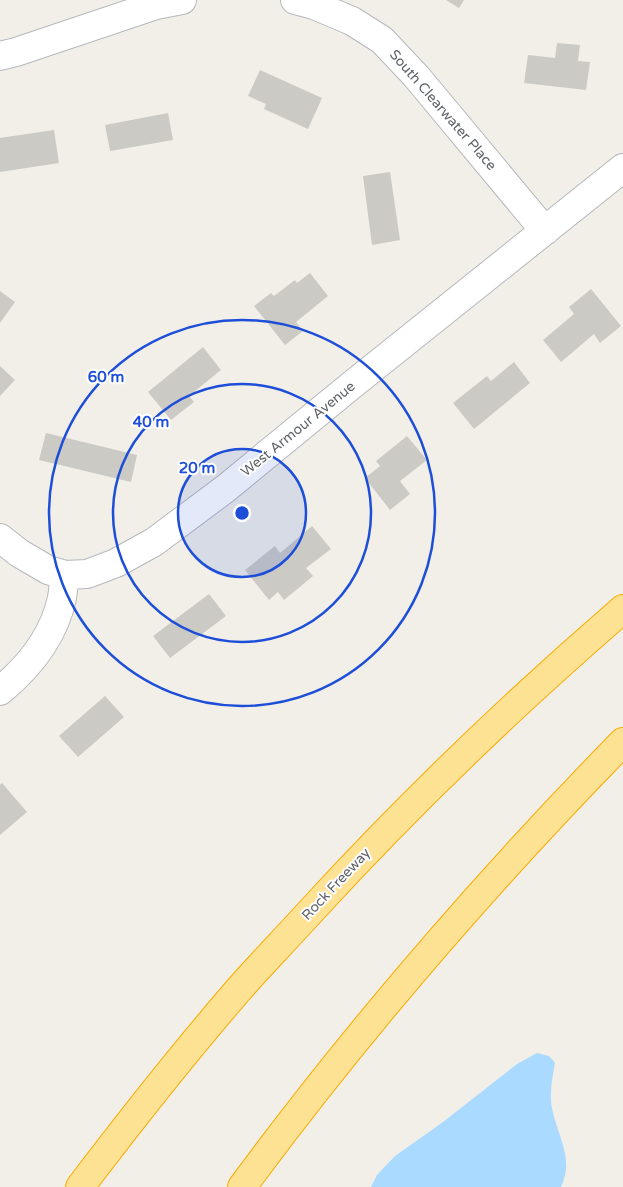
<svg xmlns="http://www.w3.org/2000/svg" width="623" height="1187" viewBox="0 0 623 1187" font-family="'Varela Round',sans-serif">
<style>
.water{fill:#aadaff}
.building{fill:#cccac5}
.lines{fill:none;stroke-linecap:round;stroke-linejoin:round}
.minor-casing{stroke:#b5b8bc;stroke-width:30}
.highway-casing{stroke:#f9ab00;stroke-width:30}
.minor{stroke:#fff;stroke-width:28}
.highway{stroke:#fde293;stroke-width:28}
.ring{fill:none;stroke:#1d4ed8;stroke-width:2.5}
.labels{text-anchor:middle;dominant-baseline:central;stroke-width:4;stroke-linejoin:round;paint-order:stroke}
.street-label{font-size:14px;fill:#5f6368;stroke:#fff}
.centre{fill:#1d4ed8;stroke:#fff;stroke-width:2.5}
.ring-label{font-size:15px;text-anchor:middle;font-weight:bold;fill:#1d4ed8;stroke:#fff;stroke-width:4;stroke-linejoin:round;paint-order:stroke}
</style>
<rect width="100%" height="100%" fill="#f1efe8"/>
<path class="water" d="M537,1053L549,1056L555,1063C553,1075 550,1089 551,1101C554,1132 576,1156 561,1187H371L377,1175L395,1156L443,1122L517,1064Z"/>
<path class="building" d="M446,0H464L459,8Z
M557,43L580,45L578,61L590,62L586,90L524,83L528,55L555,58Z
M260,70L322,98L308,129L264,109L266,104L248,96Z
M168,113L173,140L110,151L105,125Z
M54,130L59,163L0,172V138Z
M390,172L400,240L372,245L363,176Z
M310,273L328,296L296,322L303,331L285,345L254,306L271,293L274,296L295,280L297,283Z
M591,289L621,326L600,343L594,334L561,362L543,340L574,314L569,307Z
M0,291L15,302L0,323Z
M203,347L221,370L189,396L194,402L171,420L148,392Z
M514,362L530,383L474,429L453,403L487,376L491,381Z
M0,366L15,380L0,396Z
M46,433L137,455L131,482L39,460Z
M407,436L427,460L400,481L410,494L390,510L365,478L380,466L376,461Z
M312,526L331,549L306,568L313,576L284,600L278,592L269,600L245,570L275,546L280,553Z
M209,594L226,616L170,658L153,636Z
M105,696L124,717L78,757L59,736Z
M2,783L27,812L0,835V785Z"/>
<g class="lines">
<defs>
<path id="minor" d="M295,0L314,5L352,21L382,40L416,76L545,231
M0,56L16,52L156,5L182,0
M0,538L19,553L48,570L65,575L87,574L116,563L154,542L225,489L353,384L623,168
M0,691C29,667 54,636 62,598C63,591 64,583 65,575"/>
<path id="highway" d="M80,1187C134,1116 189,1046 248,979C269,956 290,934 311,911C409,804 513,704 623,609
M242,1187C358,1030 487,881 623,742"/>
</defs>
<use href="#minor" class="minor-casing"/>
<use href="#highway" class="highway-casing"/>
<use href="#minor" class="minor"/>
<use href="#highway" class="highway"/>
</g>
<circle cx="242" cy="513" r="64" fill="#1d4ed8" fill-opacity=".12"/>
<g class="ring">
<circle cx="242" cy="513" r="64"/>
<circle cx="242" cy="513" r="129"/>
<circle cx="242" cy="513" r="193"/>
</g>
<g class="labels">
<g class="street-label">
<text transform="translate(443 110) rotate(49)">South Clearwater Place</text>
<text transform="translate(298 429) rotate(-39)">West Armour Avenue</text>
<text transform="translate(336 884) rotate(-47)">Rock Freeway</text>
</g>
</g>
<circle cx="242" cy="513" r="8" class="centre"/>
<g class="ring-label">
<text x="106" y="382">60 m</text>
<text x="151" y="427">40 m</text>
<text x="197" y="473">20 m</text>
</g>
</svg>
